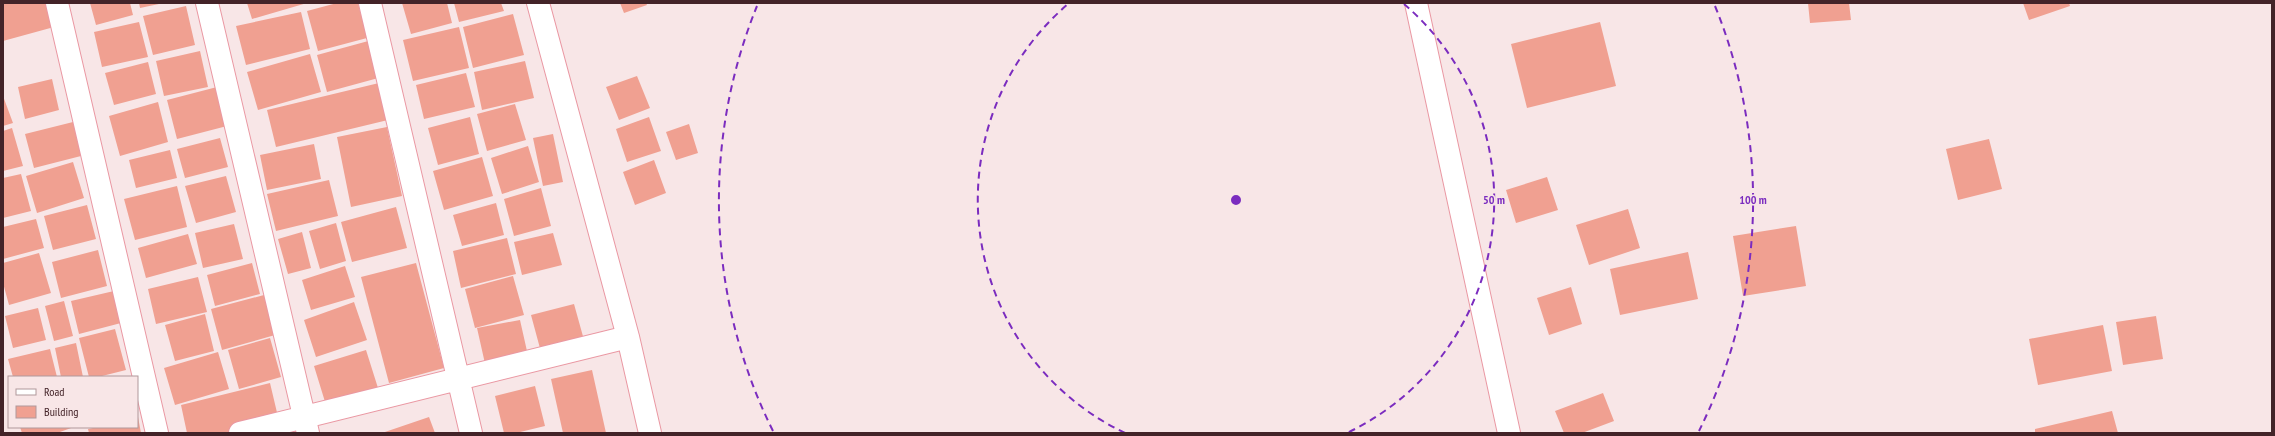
<svg xmlns="http://www.w3.org/2000/svg" width="2275" height="436" viewBox="0 0 2275 436" font-family="'PT Sans Narrow',sans-serif">
<style>
.building{fill:#f0a091}
.lines{fill:none;stroke-linecap:round;stroke-linejoin:round}
.minor-casing{stroke:#ea98a3;stroke-width:24}
.tertiary-casing{stroke:#ea98a3;stroke-width:24}
.minor{stroke:#fff;stroke-width:22}
.tertiary{stroke:#fff;stroke-width:22}
.ring{fill:none;stroke:#7b2cbf;stroke-width:2;stroke-dasharray:7 5}
.centre{fill:#7b2cbf;stroke:#f8e6e7;stroke-width:2}
.ring-label{font-size:12px;text-anchor:middle;font-weight:bold;fill:#7b2cbf;stroke:#f8e6e7;stroke-width:3;stroke-linejoin:round;paint-order:stroke}
</style>
<rect width="100%" height="100%" fill="#f8e6e7"/>
<path class="building" d="M3,3H49L54,27L3,41Z
M90,3H130L133,15L96,25Z
M139,3H159V4L140,8Z
M247,3H307L252,19Z
M337,3H358L367,38L318,51L307,11Z
M402,3H447L452,23L411,34Z
M454,3H501L504,11L459,22Z
M620,3H646L647,5L624,13Z
M1808,3H1849L1851,20L1810,23Z
M2023,3H2069L2070,6L2029,20Z
M186,6L195,45L153,55L143,16Z
M301,12L310,49L246,65L236,26Z
M513,14L524,55L473,68L463,27Z
M139,22L148,57L102,67L94,32Z
M1600,22L1616,86L1527,108L1511,44Z
M459,27L469,68L413,81L403,40Z
M372,40L382,77L327,92L317,55Z
M200,51L208,87L164,96L156,61Z
M310,54L321,92L258,110L247,72Z
M525,61L534,98L482,110L474,72Z
M148,62L156,94L114,105L105,73Z
M466,73L475,107L424,119L416,85Z
M637,76L650,108L619,120L606,87Z
M52,79L59,110L25,119L18,87Z
M379,83L388,120L276,147L267,110Z
M217,87L227,126L177,139L167,100Z
M3,96L13,123L3,126Z
M158,102L168,142L120,156L109,116Z
M515,104L526,140L487,151L477,114Z
M470,117L479,154L438,165L428,128Z
M649,117L661,151L627,162L616,129Z
M73,122L81,156L34,168L25,134Z
M689,124L698,153L676,160L666,132Z
M387,127L402,196L351,207L337,137Z
M12,128L23,166L3,171V131Z
M553,134L563,182L543,186L533,138Z
M220,138L228,167L185,178L177,149Z
M1989,139L2002,189L1958,200L1946,149Z
M314,144L321,179L267,190L260,155Z
M528,146L539,182L502,194L491,158Z
M170,150L177,178L136,188L129,160Z
M482,157L493,196L444,210L433,171Z
M654,160L666,193L635,205L623,172Z
M73,162L84,198L37,213L26,176Z
M21,174L31,211L3,218V178Z
M226,176L236,212L196,223L185,186Z
M1547,177L1558,210L1516,223L1506,190Z
M329,180L338,216L276,231L267,194Z
M177,186L187,227L135,240L124,199Z
M541,188L551,226L514,236L504,199Z
M496,203L504,235L462,246L453,215Z
M87,205L96,239L53,250L44,216Z
M396,207L407,248L352,262L341,222Z
M1628,209L1640,248L1589,265L1576,225Z
M36,219L44,248L3,259V227Z
M336,223L346,261L320,269L309,231Z
M234,224L243,259L203,268L195,233Z
M1796,226L1806,286L1743,296L1733,236Z
M302,232L311,268L288,274L278,239Z
M553,233L562,265L522,275L514,242Z
M188,234L197,264L146,278L138,248Z
M507,238L516,274L461,288L453,251Z
M98,250L107,286L61,298L52,262Z
M1688,252L1698,299L1620,315L1610,269Z
M39,253L51,293L9,305L3,283V263Z
M252,263L260,294L215,306L207,275Z
M416,263L444,368L389,383L361,277Z
M345,266L355,297L311,310L302,280Z
M513,276L524,315L475,328L465,289Z
M198,277L207,312L156,324L148,289Z
M1571,287L1582,324L1549,335L1537,298Z
M114,291L121,323L79,334L71,301Z
M264,295L275,335L222,350L211,309Z
M64,301L73,336L54,341L45,306Z
M354,302L367,340L316,357L304,320Z
M574,304L584,340L541,352L531,315Z
M38,308L46,340L13,348L5,316Z
M205,314L214,351L175,361L165,325Z
M2156,316L2163,359L2123,365L2116,322Z
M520,320L529,360L486,368L477,328Z
M2103,325L2112,371L2038,385L2029,339Z
M115,329L126,370L98,377H89L79,338Z
M270,338L281,377L239,389L228,350Z
M76,343L83,377H61L55,348Z
M50,349L57,377H13L8,359Z
M366,350L378,388L326,405L314,366Z
M218,352L229,389L175,405L164,368Z
M592,370L606,433H563L551,379Z
M270,383L279,421L230,433H187L181,405Z
M535,386L545,426L516,433H504L495,396Z
M1603,393L1614,421L1582,433H1564L1555,411Z
M2112,411L2118,433H2035V429Z
M138,417L141,433H89L88,429L98,427H137Z
M429,417L435,433H382Z
M20,427H74L57,433H22Z"/>
<g class="lines">
<defs>
<path id="minor" d="M57,3L157,433
M207,3L308,433
M370,3L471,433
M538,3L628,337L650,433
M240,433L628,337"/>
<path id="tertiary" d="M1416,3L1509,433"/>
</defs>
<use href="#minor" class="minor-casing"/>
<use href="#tertiary" class="tertiary-casing"/>
<use href="#minor" class="minor"/>
<use href="#tertiary" class="tertiary"/>
</g>
<g class="ring">
<path d="M1125 433A258 258 0 0 1 1068 4M1404 4A258 258 0 0 1 1347 433"/>
<path d="M773 431A517 517 0 0 1 757 6M1715 6A517 517 0 0 1 1699 431"/>
</g>
<circle cx="1236" cy="200" r="6" class="centre"/>
<g class="ring-label">
<text x="1494" y="204">50 m</text>
<text x="1753" y="204">100 m</text>
</g>
<rect width="2275" height="436" fill="none" stroke="#432328" stroke-width="8"/>
<rect x="8" y="376" width="130" height="52" fill="#f8e6e7" stroke="#b0989b"/>
<rect x="16" y="389" width="20" height="6" fill="#ffffff" stroke="#b0989b"/>
<text x="44" y="396" font-size="12" fill="#432328">Road</text>
<rect x="16" y="406" width="20" height="12" fill="#f0a091" stroke="#b0989b"/>
<text x="44" y="416" font-size="12" fill="#432328">Building</text>
</svg>
